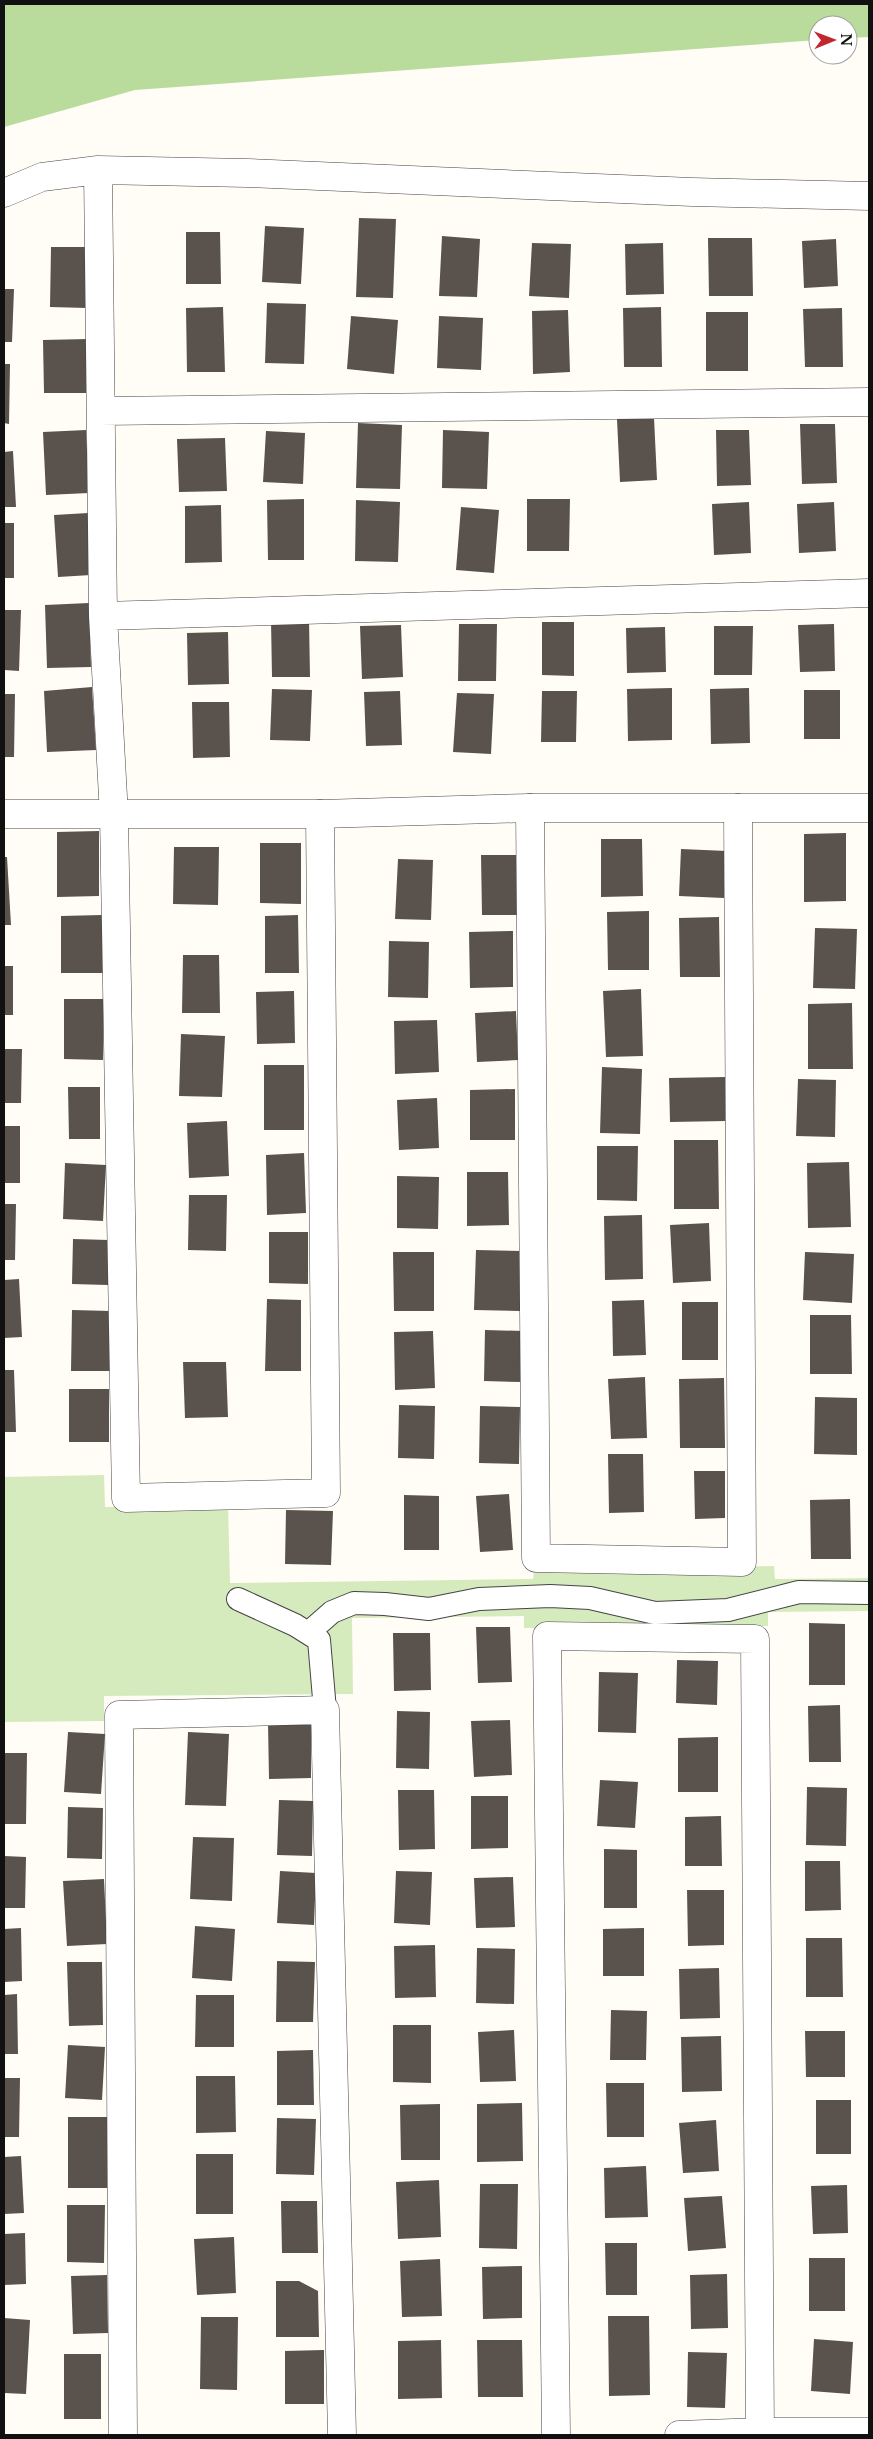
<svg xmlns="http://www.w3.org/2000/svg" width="873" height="2439" viewBox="0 0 873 2439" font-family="'Libre Baskerville',serif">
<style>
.green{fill:#d5ebbd}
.forest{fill:#b9dc9c}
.building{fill:#5a524d}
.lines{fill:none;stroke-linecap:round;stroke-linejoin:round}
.pedestrian-casing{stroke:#444;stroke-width:24}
.minor-casing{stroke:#444;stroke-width:29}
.tertiary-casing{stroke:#444;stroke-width:29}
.pedestrian{stroke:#fff;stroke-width:22}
.minor{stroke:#fff;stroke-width:28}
.tertiary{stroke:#fff;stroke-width:28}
</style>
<rect width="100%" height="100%" fill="#fffdf5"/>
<path class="green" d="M104,1475L105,1507L228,1505L230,1583L533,1579L534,1569L774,1566L775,1579L869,1578V1611L768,1612V1626L524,1628V1616L352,1618L353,1694L104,1696V1721L4,1722V1477Z"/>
<path class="forest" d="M4,4H869V37L848,38V25H818V40L135,90L4,127Z"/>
<path class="building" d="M359,218L396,219L393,298L356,297Z
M265,226L304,228L301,284L262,282Z
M186,232H220L221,284H186Z
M442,236L480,239L477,297L439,296Z
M708,238H752L753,296H709Z
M836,239L838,286L804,288L802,241Z
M532,243L571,244L569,298L529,296Z
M663,243L664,294L626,295L625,244Z
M51,247H87V308L50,307Z
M4,289H14L12,342H4Z
M267,303L306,304L304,364L265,363Z
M223,307L225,372H187L186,308Z
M661,307L662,367H624L623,308Z
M842,308L843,367H805L803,309Z
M568,310L570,372L533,374L532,311Z
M706,312H748V371H706Z
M351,316L398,320L394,374L347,369Z
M439,316L483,318L481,370L437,368Z
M88,339L89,393H44L43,340Z
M4,364H10L9,424L4,423Z
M654,418L657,480L620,482L617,419Z
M358,423L402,425L400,489L356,488Z
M800,424H835L837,483L802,484Z
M86,430L89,493L46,495L43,432Z
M443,430L489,432L487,489L442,488Z
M716,430H749L751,485L717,486Z
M266,431L305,433L303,484L263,482Z
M225,438L227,491L179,492L177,439Z
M13,451L16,507H4V452Z
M304,499V560H268L267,500Z
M527,499H570L569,551H527Z
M356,500L400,502L398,562L355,561Z
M749,502L751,553L714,555L712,504Z
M834,502L836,551L799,553L797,504Z
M221,505L222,562L185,563V506Z
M461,507L499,510L494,573L456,570Z
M88,513L91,575L58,577L54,515Z
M4,523H14V578H4Z
M89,603L91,667L47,668L45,605Z
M4,610H21L19,671L4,670Z
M271,620H309L310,677H272Z
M542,622H574V676L542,675Z
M459,624H497L496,681H458Z
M834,624L835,671L800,672L798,625Z
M401,625L403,677L362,679L360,626Z
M714,626H753L752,675H714Z
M665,627L666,672L627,673L626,628Z
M228,632L229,684L188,685L187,633Z
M92,687L96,750L47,752L44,691Z
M672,688V740L628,741L627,689Z
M749,688L750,743L711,744L710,689Z
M272,689L312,690L310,741L270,740Z
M804,690H840V739H804Z
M400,691L402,745L366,746L364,692Z
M542,691H577L576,742H541Z
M457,693L494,694L491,754L453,752Z
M4,694H15L14,757H4Z
M192,702H229L230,757L193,758Z
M99,831V896L57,897V832Z
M846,833V901L804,902V834Z
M601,839H642L643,896L601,897Z
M260,843H301V904L260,903Z
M174,847H219L218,905L173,904Z
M681,849L727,851L724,898L679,896Z
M481,855H517L518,915H482Z
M4,857H7L11,925H4Z
M398,859L433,860L431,920L395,919Z
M649,911V970H608L607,912Z
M102,915L103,973H61V916Z
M298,915L299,973H265V916Z
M719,917L720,977H680L679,918Z
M815,928L857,929L855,989L813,988Z
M513,931V987L470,988L469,932Z
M389,941L429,942L428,998L388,997Z
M183,955H219L220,1013H182Z
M4,966H13V1015H4Z
M641,989L643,1056L606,1057L603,991Z
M294,991L295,1043L257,1044L256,992Z
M64,999H104L103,1060L64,1059Z
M852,1003L853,1069H808V1004Z
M516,1011L518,1060L477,1062L475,1013Z
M437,1020L439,1072L395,1074L394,1021Z
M181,1034L225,1036L222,1097L179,1096Z
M4,1049H22L21,1103H4Z
M264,1065H304V1130H264Z
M602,1067L642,1069L640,1134L600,1133Z
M726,1077V1121L670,1122L669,1078Z
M798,1079L836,1080L835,1137L796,1136Z
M68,1087H100V1139H69Z
M515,1089V1140H470V1090Z
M437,1098L439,1148L399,1150L397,1100Z
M227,1121L229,1176L189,1178L187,1123Z
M4,1126H20V1183H4Z
M674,1140H718L719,1209H674Z
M597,1146H638L637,1201L597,1200Z
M304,1153L306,1213L267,1215L266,1155Z
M849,1162L851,1227L808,1228L807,1163Z
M65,1163L106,1165L103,1221L63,1219Z
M467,1172H508L509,1225L467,1226Z
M397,1176L439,1177L438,1229L397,1228Z
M189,1195H227L226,1251L188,1250Z
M4,1204H16L15,1260H4Z
M642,1215L643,1279L605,1280L604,1216Z
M709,1223L711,1281L673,1283L670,1225Z
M269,1232H308V1284L269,1283Z
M73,1239L109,1240L108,1285L72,1284Z
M476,1250L522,1251L520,1311L474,1310Z
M393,1252H434V1311H394Z
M805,1252L854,1254L852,1303L803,1300Z
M19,1279L22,1337L4,1338V1280Z
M267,1299L301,1300V1371H265Z
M644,1300L646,1355L613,1356L612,1301Z
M682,1302H718V1360H682Z
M72,1310L110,1311V1371H71Z
M810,1315H851L852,1374H810Z
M485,1330L523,1331L522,1382L484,1381Z
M433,1331L435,1388L395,1390L394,1332Z
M183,1362H226L228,1417L185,1418Z
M4,1370H14L16,1432H4Z
M645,1377L647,1438L611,1439L608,1379Z
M724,1378L725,1448H680L679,1379Z
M69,1389H109V1442H69Z
M815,1397L857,1398V1455L814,1454Z
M399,1405L435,1406L434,1459L398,1458Z
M480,1406L520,1407L519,1464L479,1463Z
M608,1454H643L644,1512L609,1513Z
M694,1471H725V1518L695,1519Z
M509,1494L513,1550L480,1552L476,1496Z
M404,1495L439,1496V1550H404Z
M850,1499L851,1559H811L810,1500Z
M286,1510L333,1511L331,1565L285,1564Z
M809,1623L845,1624V1685H809Z
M476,1627H510L512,1682L478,1683Z
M393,1633H430L431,1690L394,1691Z
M677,1660L718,1661L717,1705L676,1703Z
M599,1672L638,1673L636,1733L598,1732Z
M840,1705L841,1762H809L808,1706Z
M397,1711L430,1712L429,1769L396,1768Z
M510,1720L512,1775L474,1777L471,1721Z
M268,1723H311V1778L269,1779Z
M68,1732L105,1734L101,1794L64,1792Z
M188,1732L229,1734L226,1806L185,1805Z
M718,1737V1792H678V1738Z
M4,1753H27L26,1824H4Z
M600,1780L638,1782L635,1828L597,1826Z
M807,1787L847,1788L846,1846L806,1845Z
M398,1790H434L435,1849L399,1850Z
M471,1796H508V1848L471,1849Z
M279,1800L313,1801L312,1856L277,1855Z
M68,1807L103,1808L102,1859L67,1858Z
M721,1816L722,1866H685V1817Z
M193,1837L234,1838L232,1901L190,1899Z
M604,1849L637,1850V1908H604Z
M4,1856L26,1857L25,1908H4Z
M805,1861H840L841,1910L805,1911Z
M280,1871L316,1873L314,1925L277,1923Z
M396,1871L432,1872L430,1925L394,1923Z
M513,1877L515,1927L476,1928L474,1878Z
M104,1879L107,1944L67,1946L63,1881Z
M687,1890H724V1945L688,1946Z
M195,1926L235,1929L232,1981L192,1978Z
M21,1928L22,1981L4,1982V1929Z
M644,1928V1976H603V1929Z
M806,1938H842L843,1997H806Z
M435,1945L436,1997L395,1998L394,1946Z
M477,1948L515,1949L514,2004L476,2003Z
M277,1961L315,1962L313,2022H276Z
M67,1962H102L103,2025L69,2026Z
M719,1968L720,2018L680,2019L679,1969Z
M17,1994L18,2054H4V1995Z
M196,1995H234V2047H195Z
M611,2010L647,2011L646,2060H610Z
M393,2025H431V2083L393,2082Z
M514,2030L516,2081L480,2082L478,2032Z
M805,2031H845V2077H806Z
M721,2036L722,2091L682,2092L681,2037Z
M68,2045L105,2047L102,2100L65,2098Z
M313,2050L314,2105H277V2051Z
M196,2076H235L236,2132L196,2133Z
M4,2078H20L19,2137H4Z
M606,2083H644V2137H607Z
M816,2100H851V2154H816Z
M522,2103L523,2161L477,2162V2104Z
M440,2104V2160H401L400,2105Z
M68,2117H108V2188H68Z
M277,2118L316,2119L314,2175L276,2174Z
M716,2120L719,2171L683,2173L679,2123Z
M196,2154H233V2214H196Z
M21,2156L24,2213L4,2214V2157Z
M646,2166L648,2217L605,2218L604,2168Z
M439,2180L441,2237L398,2239L396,2182Z
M480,2184H518L517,2249L479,2248Z
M847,2185L848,2233L813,2234L811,2186Z
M722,2196L726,2248L688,2251L684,2198Z
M281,2201H317L318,2253H282Z
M67,2205H105L104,2263L67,2262Z
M25,2233L26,2284L4,2285V2234Z
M234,2237L236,2293L197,2295L194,2239Z
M605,2243H637V2295H606Z
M809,2258H845V2311H809Z
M440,2259L442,2316L402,2317L400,2261Z
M522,2266V2318L483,2319L482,2267Z
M727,2274L728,2328L691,2329L690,2275Z
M107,2275L108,2333L73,2334L71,2276Z
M276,2281H299L318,2291L319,2337H276Z
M608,2316H649L650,2395L609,2396Z
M201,2317H238L237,2390L200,2389Z
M4,2318L30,2320L26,2394L4,2393Z
M814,2339L853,2342L850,2394L811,2391Z
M441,2340L442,2398L398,2399V2341Z
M477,2340H522L523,2397H478Z
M324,2350V2404H285V2351Z
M688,2352L727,2353L725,2408L687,2407Z
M64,2354H101V2419H64Z"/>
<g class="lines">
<defs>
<path id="pedestrian" d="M238,1599L295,1625L319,1640L325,1710
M308,1633L332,1612L354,1603L385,1604L429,1609L479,1599L550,1596L590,1598L655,1613L728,1610L799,1592L869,1593"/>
<path id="minor" d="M98,170L103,616L114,815L126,1498L326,1493L320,814
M4,193L42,177L98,170L247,173L692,192L869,196
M101,411L869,402
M103,616L869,593
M530,808L536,1558L742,1562L738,808
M123,2435L119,1715L325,1710L342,2435
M556,2435L547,1636L755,1639L760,2432
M679,2435L760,2432H869"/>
<path id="tertiary" d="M4,814H320L530,808H869"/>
</defs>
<use href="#pedestrian" class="pedestrian-casing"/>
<use href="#minor" class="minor-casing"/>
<use href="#tertiary" class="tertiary-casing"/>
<use href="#pedestrian" class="pedestrian"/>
<use href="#minor" class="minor"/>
<use href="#tertiary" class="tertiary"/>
</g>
<rect width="873" height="2439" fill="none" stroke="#111111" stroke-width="10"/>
<g transform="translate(833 40) rotate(89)"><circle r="24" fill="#ffffff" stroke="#a0a0a0"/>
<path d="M0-4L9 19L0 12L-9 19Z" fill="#c4262e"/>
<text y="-8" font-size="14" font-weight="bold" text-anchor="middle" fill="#111111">N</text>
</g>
</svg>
